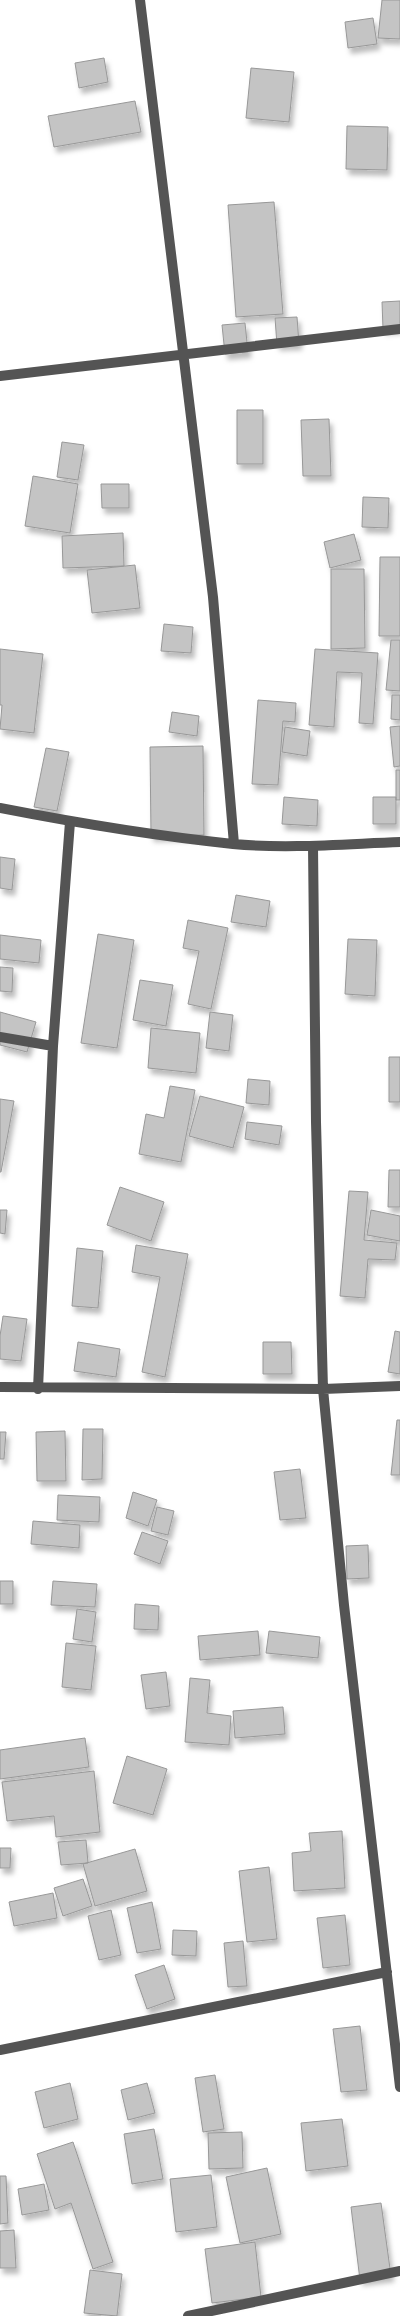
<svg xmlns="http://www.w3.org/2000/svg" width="400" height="2316" viewBox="0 0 400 2316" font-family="Arial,sans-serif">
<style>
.building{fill:#c4c4c4;stroke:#989898;filter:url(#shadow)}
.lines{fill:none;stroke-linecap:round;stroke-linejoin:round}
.minor{stroke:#545454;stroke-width:10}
</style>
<defs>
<filter id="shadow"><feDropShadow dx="3" dy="5.5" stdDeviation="2.5" flood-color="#0004"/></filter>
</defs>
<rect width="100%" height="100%" fill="#fff"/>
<path class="building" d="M382,0H400V39L378,38Z
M373,18L377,44L348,48L345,22Z
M104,58L108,82L79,88L75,63Z
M251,68L294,72L289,122L246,118Z
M135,101L141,132L54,147L48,116Z
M347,126L388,127L387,170L346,169Z
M274,202L283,314L236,317L228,205Z
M400,301V328L383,329L382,302Z
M297,317L299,344L277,345L275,318Z
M245,323L248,352L225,354L222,325Z
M237,410H263V464H237Z
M329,419L331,476H303L301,420Z
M62,442L84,445L78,480L57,477Z
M33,476L78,484L70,533L25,526Z
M101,484H129V508H102Z
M363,497L389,498L388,528L362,527Z
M123,533L124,566L63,568L62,536Z
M354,534L361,560L330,568L324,542Z
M380,557H400V636H379Z
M135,565L140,608L92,613L87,570Z
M331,569H364L365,648L331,649Z
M164,624L193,627L191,653L161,651Z
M391,640H400V691L386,690Z
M0,649L43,654L34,733L0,729L2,705H0Z
M315,649L378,653L373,724L359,723L362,673L337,672L334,727L309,725Z
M392,695H400V720L391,719Z
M258,700L296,703L295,722L283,721L278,785L252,784Z
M172,712L199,716L197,736L169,732Z
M400,726V766L394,767L390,727Z
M285,727L310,731L307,756L282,752Z
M203,746L204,835L151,836L150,747Z
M46,748L69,752L57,811L34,807Z
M396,770H400V800H396Z
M284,797L318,800L317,826L282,824Z
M373,797H396V824H373Z
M0,857L15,859L12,890L0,888Z
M236,895L270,901L266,927L231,922Z
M188,920L228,928L211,1009L188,1004L199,951L183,948Z
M98,934L134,940L117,1048L81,1043Z
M0,935L41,940L39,963L0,959Z
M348,939L377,940L375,996L345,994Z
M0,967L13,968L12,992L0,991Z
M140,980L173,985L166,1026L133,1020Z
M0,1012L36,1022L27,1052L0,1045Z
M210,1012L233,1015L229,1051L206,1048Z
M151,1028L200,1033L196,1073L148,1068Z
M389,1057H400V1102H389Z
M248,1079L270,1081L269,1105L246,1103Z
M170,1086L195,1090L181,1162L139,1154L146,1114L164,1118Z
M200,1096L244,1107L233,1148L189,1136Z
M0,1099L14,1101L1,1172H0Z
M247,1122L282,1126L279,1145L245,1139Z
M389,1170H400V1207H388Z
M120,1187L164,1202L151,1241L107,1225Z
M349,1191L368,1192L364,1240L397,1243L395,1260L368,1259L365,1298L340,1296Z
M0,1210H7L5,1234L0,1233Z
M371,1210L400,1216V1241L367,1235Z
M136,1245L188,1254L165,1377L142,1372L160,1277L132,1272Z
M77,1248L103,1251L98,1308L72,1306Z
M3,1316L27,1319L21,1361L0,1359V1336Z
M395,1331L400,1332V1374L388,1372Z
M78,1342L120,1349L116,1377L74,1371Z
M263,1342H291L292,1374H263Z
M397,1420H400V1475H391Z
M83,1429H103L102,1479L82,1480Z
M65,1431L66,1481H37L36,1432Z
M0,1432H6L4,1459H0Z
M300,1469L306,1518L280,1520L274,1472Z
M133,1492L157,1500L148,1526L126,1518Z
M58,1495L100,1497L99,1522L57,1520Z
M157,1507L174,1511L168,1535L151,1531Z
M33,1521L80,1525L79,1548L31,1544Z
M142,1532L168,1541L160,1564L134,1554Z
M368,1545L369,1578L347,1579L346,1546Z
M0,1581H13V1604H0Z
M53,1581L97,1584L95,1607L51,1605Z
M135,1604L159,1606L158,1630L134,1629Z
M77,1609L96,1612L92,1642L73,1639Z
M258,1631L260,1655L200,1660L198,1636Z
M269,1631L320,1637L318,1658L266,1653Z
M66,1643L96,1646L91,1690L62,1687Z
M166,1672L170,1706L146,1709L141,1675Z
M190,1678L210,1680L207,1713L231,1716L229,1745L185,1742Z
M283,1707L285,1734L235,1738L233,1711Z
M85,1738L89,1767L0,1779V1750Z
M127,1756L167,1769L153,1815L113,1803Z
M94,1771L100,1832L56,1837L54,1816L7,1821L2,1782Z
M342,1831L345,1888L294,1891L292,1853L311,1851L309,1833Z
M86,1840L88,1863L61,1865L58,1842Z
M0,1848H11L10,1868H0Z
M135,1849L147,1891L95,1906L83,1864Z
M269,1867L277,1939L247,1942L239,1871Z
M83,1879L92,1906L63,1916L54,1888Z
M53,1893L57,1918L14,1926L9,1902Z
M152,1902L161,1949L137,1953L127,1908Z
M111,1910L121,1955L99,1960L88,1916Z
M345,1915L350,1965L323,1968L317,1918Z
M173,1930L197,1931L196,1956L172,1955Z
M243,1941L247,1986L228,1987L224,1943Z
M164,1965L175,1999L147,2009L135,1975Z
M360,2026L367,2090L341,2092L333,2029Z
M215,2075L224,2129L203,2132L195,2078Z
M70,2083L78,2119L44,2128L35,2092Z
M147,2083L155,2113L128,2120L121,2090Z
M342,2119L348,2166L306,2171L301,2123Z
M154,2129L163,2179L132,2184L124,2134Z
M242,2132L243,2168L209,2169L208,2133Z
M73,2142L113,2262L93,2269L71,2203L55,2209L37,2154Z
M267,2168L281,2234L240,2243L226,2177Z
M211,2175L217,2227L176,2232L170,2179Z
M0,2176H6L8,2223L0,2224Z
M44,2184L49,2210L22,2215L18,2189Z
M381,2203L391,2276L360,2280L351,2207Z
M14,2230L16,2268H0V2231Z
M255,2242L261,2297L212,2303L205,2249Z
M90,2270L122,2274L117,2316L84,2313Z"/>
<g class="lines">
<path class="minor" d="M140,0L213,597L234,844
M0,376L400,329
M0,808C77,823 155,836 233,844C288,849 345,844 400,842
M313,846L316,1122L323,1389L344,1605L400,2087
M0,1037L53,1046
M0,1387L323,1389L400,1386
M38,1389L53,1046L70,822
M0,2050L387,1972
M188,2316L400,2271"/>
</g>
</svg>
